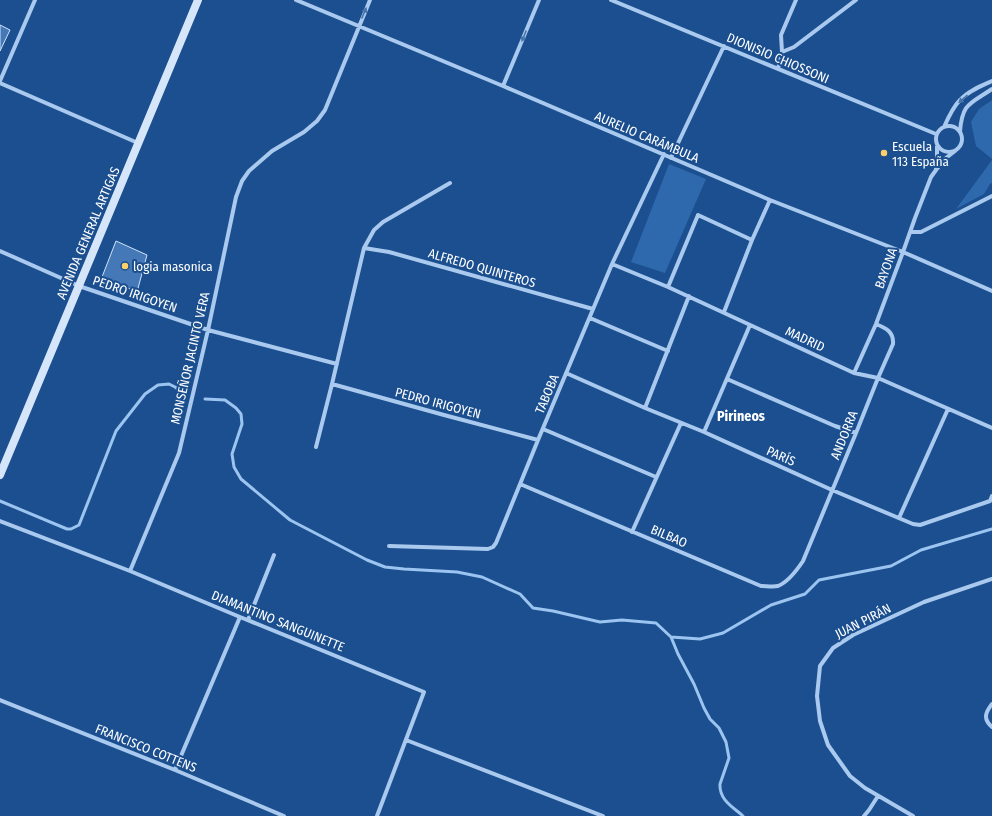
<svg xmlns="http://www.w3.org/2000/svg" width="992" height="816" viewBox="0 0 992 816" font-family="'Fira Sans Condensed',sans-serif">
<style>
.green{fill:#2e69ad}
.lines{fill:none;stroke-linecap:round;stroke-linejoin:round}
.stream{stroke:#9cc4f0;stroke-width:3}
.building{fill:#4478b7;stroke:#cfe3fa}
.minor{stroke:#a9c9ee;stroke-width:4}
.secondary{stroke:#d6e6fa;stroke-width:8}
.oneway{fill:#4674ac}
.poi-dot{fill:#ffd166;stroke:#1b4f8f;stroke-width:1.5}
.labels{text-anchor:middle;dominant-baseline:central;stroke-width:4;stroke-linejoin:round;paint-order:stroke}
.street-label{font-size:13px;fill:#fff;stroke:#1b4f8f}
.poi-label{font-size:13px;fill:#fff;stroke:#1b4f8f;text-anchor:start}
.neighbourhood-label{font-size:14px;font-weight:bold;fill:#fff;stroke:#1b4f8f}
</style>
<rect width="100%" height="100%" fill="#1b4f8f"/>
<path class="green" d="M992,100V159L976,146L971,122L979,109Z
M992,160V183L990,184L984,194L956,209Z
M669,164L706,179L665,273L631,262Z"/>
<g class="lines">
<path class="stream" d="M205,399L225,400L236,408L241,414L242,424L232,454L234,467L241,479L290,520L367,560L385,567L404,569L457,572L482,577L520,594L533,608L553,611L600,622L622,620L656,623L671,637L700,639L723,633L771,605L805,594L819,580L891,566L921,550L992,529
M0,501L67,529H71L79,525L116,431L145,394L158,385L169,384L175,387L183,393
M671,637L678,654L694,684L704,708L710,719L719,728L726,742L729,758L720,784C719,800 733,807 743,816"/>
</g>
<path class="building" d="M0,25L10,30L0,51Z
M116,241L147,255L137,292L102,277Z"/>
<g class="lines">
<path class="minor" d="M296,0L503,86L770,200L903,252L992,291
M611,0L936,134
M782,52L794,47L856,0
M778,69L782,52L781,35L796,0
M0,81L35,0
M0,83L138,143
M503,86L539,0
M936 139a13 13 0 1 1 26 0a13 13 0 1 1-26 0Z
M944,127C948,118 953,107 960,100C968,91 981,86 992,81
M960,132C962,103 970,104 992,89
M671,158L724,46
M936,169L937,157V146
M910,232H921L992,196
M364,248L389,252L593,309
M0,251L79,286L208,330L337,364
M612,264L668,287L854,373L878,378L992,428
M668,287L698,215L752,240
M724,312L752,240L770,200
M590,318L668,351
M566,373L645,408L704,432L832,490L913,524L920,525L990,501L992,496
M854,373L876,324L903,252L915,218L931,177L936,170L946,158L955,151
M727,379L835,426L856,433
M332,384L444,415L538,440
M645,408L689,296
M543,429L656,477
M704,432L750,325
M316,447L332,384L364,248L374,230L383,222L450,183
M520,484L761,586C766,586 773,587 778,586C788,582 797,570 803,561L856,433L878,378L893,344C894,332 886,328 876,324
M899,518L948,409
M0,521L130,571L240,617L424,692L377,816
M632,532L681,423
M389,546L488,549L493,547L496,543L538,440L612,264L664,154
M130,571L179,453L208,330L236,197L242,181L249,171L272,151L304,132L317,121L325,110L370,0
M248,620L274,555
M0,700L175,770L284,816
M992,704C985,713 983,719 992,727
M406,740L603,816
M175,770L240,617
M864,816L869,810L878,796
M913,816L865,788L850,776L828,745L820,721L817,696L820,666L833,648L853,635L924,602L992,579"/>
<path class="secondary" d="M0,475L198,0"/>
</g>
<defs><path id="oneway-solid" d="M-6-.8H1V-3.2L6.5 0L1 3.2V.8H-6Z"/></defs>
<g class="oneway">
<use href="#oneway-solid" transform="translate(364 13) rotate(-67)"/>
<use href="#oneway-solid" transform="translate(524 36) rotate(112)"/>
<use href="#oneway-solid" transform="translate(963 99) rotate(138)"/>
</g>
<g class="poi-dot">
<circle cx="884" cy="153" r="4"/>
<circle cx="125" cy="266" r="4"/>
</g>
<g class="labels">
<g class="street-label">
<text transform="translate(778 58) rotate(23)">DIONISIO CHIOSSONI</text>
<text transform="translate(647 137) rotate(23)">AURELIO CARÁMBULA</text>
<text transform="translate(88 233) rotate(-67)">AVENIDA GENERAL ARTIGAS</text>
<text transform="translate(482 268) rotate(16)">ALFREDO QUINTEROS</text>
<text transform="translate(886 268) rotate(-70)">BAYONA</text>
<text transform="translate(135 294) rotate(19)">PEDRO IRIGOYEN</text>
<text transform="translate(805 339) rotate(25)">MADRID</text>
<text transform="translate(190 358) rotate(-77)">MONSEÑOR JACINTO VERA</text>
<text transform="translate(547 394) rotate(-67)">TABOBA</text>
<text transform="translate(438 403) rotate(15)">PEDRO IRIGOYEN</text>
<text transform="translate(844 435) rotate(-68)">ANDORRA</text>
<text transform="translate(781 456) rotate(24)">PARÍS</text>
<text transform="translate(669 536) rotate(23)">BILBAO</text>
<text transform="translate(278 621) rotate(22)">DIAMANTINO SANGUINETTE</text>
<text transform="translate(863 621) rotate(-27)">JUAN PIRÁN</text>
<text transform="translate(146 748) rotate(22)">FRANCISCO COTTENS</text>
</g>
<g class="poi-label">
<text x="892" y="146">Escuela<tspan x="892" dy="15">113 España</tspan></text>
<text x="133" y="266">logia masonica</text>
</g>
<g class="neighbourhood-label">
<text x="741" y="416">Pirineos</text>
</g>
</g>
</svg>
